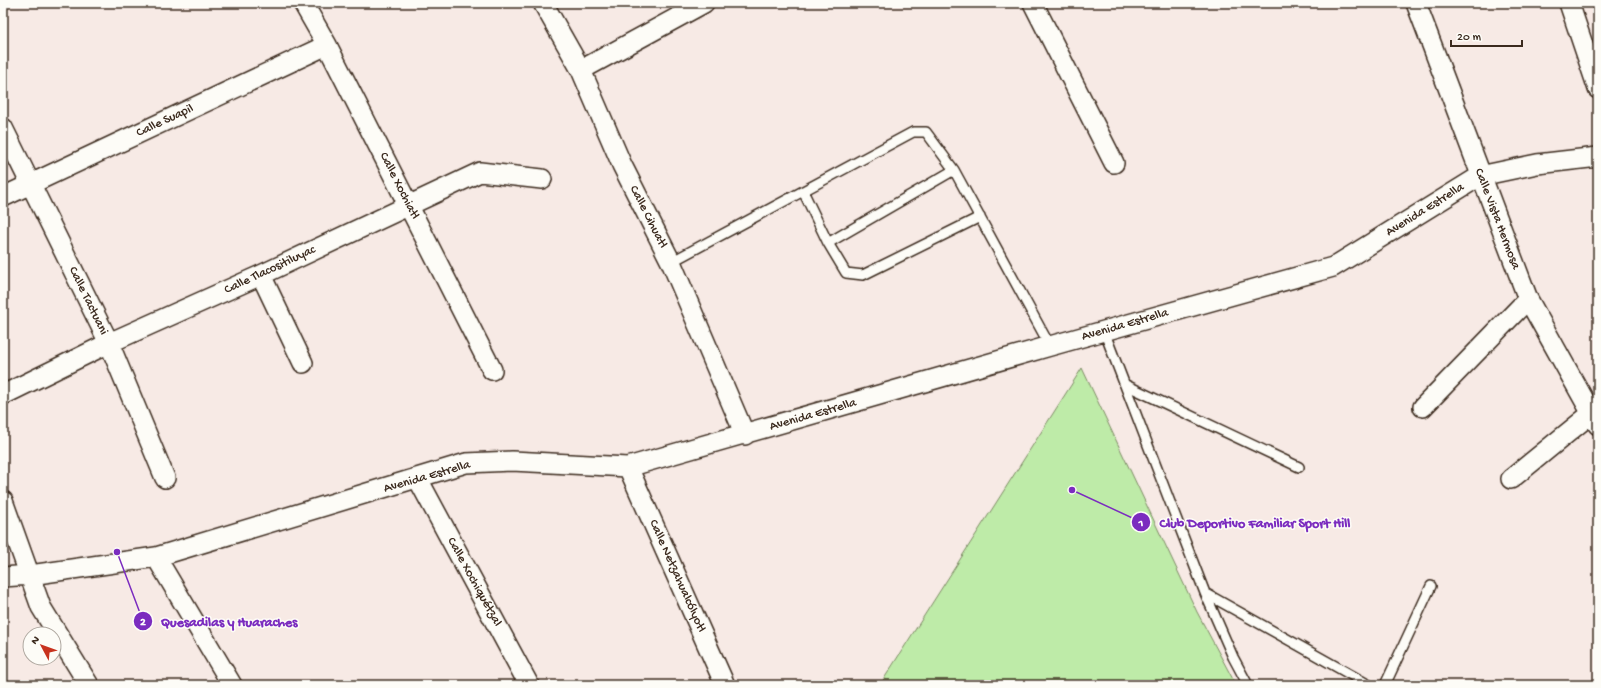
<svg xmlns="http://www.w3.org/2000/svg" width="1601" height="688" viewBox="0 0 1601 688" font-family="'Gochi Hand',sans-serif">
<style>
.green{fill:#beeba8;stroke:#7c8a63}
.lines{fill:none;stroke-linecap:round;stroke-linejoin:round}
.lane-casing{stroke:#3b2a1e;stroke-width:12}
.street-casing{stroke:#3b2a1e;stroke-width:22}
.lane{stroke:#fdfcf7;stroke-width:9}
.street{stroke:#fdfcf7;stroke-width:19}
.labels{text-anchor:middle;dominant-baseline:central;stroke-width:3;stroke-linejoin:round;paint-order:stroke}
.street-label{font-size:13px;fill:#3b2a1e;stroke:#fdfcf7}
.leader{fill:none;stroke:#7b2cbf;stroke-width:1.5}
.callout-dot{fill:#7b2cbf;stroke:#fdfcf7;stroke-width:1.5}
.mark-label{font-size:12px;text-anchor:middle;font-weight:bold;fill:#fff}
.callout-label{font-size:14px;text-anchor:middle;font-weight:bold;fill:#7b2cbf;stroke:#fdfcf7;stroke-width:3;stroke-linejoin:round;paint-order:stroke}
</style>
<rect width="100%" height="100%" fill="#f7eae5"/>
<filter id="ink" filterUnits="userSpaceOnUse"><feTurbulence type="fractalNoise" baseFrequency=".025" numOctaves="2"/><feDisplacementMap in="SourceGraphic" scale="8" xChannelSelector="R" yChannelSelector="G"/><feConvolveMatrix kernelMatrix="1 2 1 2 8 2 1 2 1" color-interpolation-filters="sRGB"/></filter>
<g filter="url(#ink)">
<path class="green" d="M1082,368L1197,612L1236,685H880Z"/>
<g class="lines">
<defs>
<path id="lane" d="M803,191L828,243L846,273L863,275L980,217
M828,243L954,170
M671,262L913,132H926L954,170L1050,346
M1104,331L1205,593L1233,657L1248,685
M1126,385L1299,467
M1205,593L1369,685
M1385,685L1431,586"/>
<path id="street" d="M303,3L327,45L492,370
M543,3L581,70L622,165L671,262L745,435
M1033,3L1114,163
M1416,3L1528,299L1598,425
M1569,3L1598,89
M581,70L704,3
M3,128L109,343L165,478
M3,197L327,45
M261,275L303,363
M3,395L109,343L261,275L480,172L542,179
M1423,407L1528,299
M628,467L725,685
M418,479L529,685
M1511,479L1592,413
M3,501L41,607L89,685
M156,557L232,685
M3,577L30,575L156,557L466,463L512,461L628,467L1050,346L1333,267L1480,176L1537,164L1598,157"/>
</defs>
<use href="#lane" class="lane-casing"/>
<use href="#street" class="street-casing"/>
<use href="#lane" class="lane"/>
<use href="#street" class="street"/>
</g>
</g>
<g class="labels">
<g class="street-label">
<text transform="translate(165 121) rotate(-25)">Calle Suapil</text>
<text transform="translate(399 186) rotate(63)">Calle Xochiatl</text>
<text transform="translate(1425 210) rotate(-32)">Avenida Estrella</text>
<text transform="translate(648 217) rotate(63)">Calle Cihuatl</text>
<text transform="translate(1497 219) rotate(69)">Calle Vista Hermosa</text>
<text transform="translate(270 270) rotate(-25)">Calle Tlacositiluyac</text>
<text transform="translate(88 301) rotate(64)">Calle Tactuani</text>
<text transform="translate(1125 325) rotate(-16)">Avenida Estrella</text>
<text transform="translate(813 415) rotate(-16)">Avenida Estrella</text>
<text transform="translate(427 477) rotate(-16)">Avenida Estrella</text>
<text transform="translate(677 576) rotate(66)">Calle Netzahualcólyotl</text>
<text transform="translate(474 582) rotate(61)">Calle Xochiquétzal</text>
</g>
</g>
<path class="leader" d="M1072 490L1141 522M117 552L143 621"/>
<g class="callout-dot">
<circle cx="1072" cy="490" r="4"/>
<circle cx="117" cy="552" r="4"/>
<circle cx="1141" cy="522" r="10"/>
<circle cx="143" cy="621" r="10"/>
</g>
<g class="mark-label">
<text x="1141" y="526">1</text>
<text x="143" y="625">2</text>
</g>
<g class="callout-label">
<text x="1255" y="527">Club Deportivo Familiar Sport Hill</text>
<text x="229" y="626">Quesadilas y Huaraches</text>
</g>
<rect width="1601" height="688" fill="none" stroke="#fdfcf7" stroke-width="16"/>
<rect x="8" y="8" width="1585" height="672" fill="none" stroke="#3b2a1e" stroke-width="1.5" filter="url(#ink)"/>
<g transform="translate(42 646) rotate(311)"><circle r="19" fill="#fdfcf7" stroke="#afa8a0"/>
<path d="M0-3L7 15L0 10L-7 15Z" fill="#c8321e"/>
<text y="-6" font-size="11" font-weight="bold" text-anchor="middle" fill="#3b2a1e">N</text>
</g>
<path d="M1451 40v6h71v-6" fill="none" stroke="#3b2a1e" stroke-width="2"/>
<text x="1457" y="40" font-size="12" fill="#3b2a1e" stroke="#fdfcf7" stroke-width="3" paint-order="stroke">20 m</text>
</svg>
